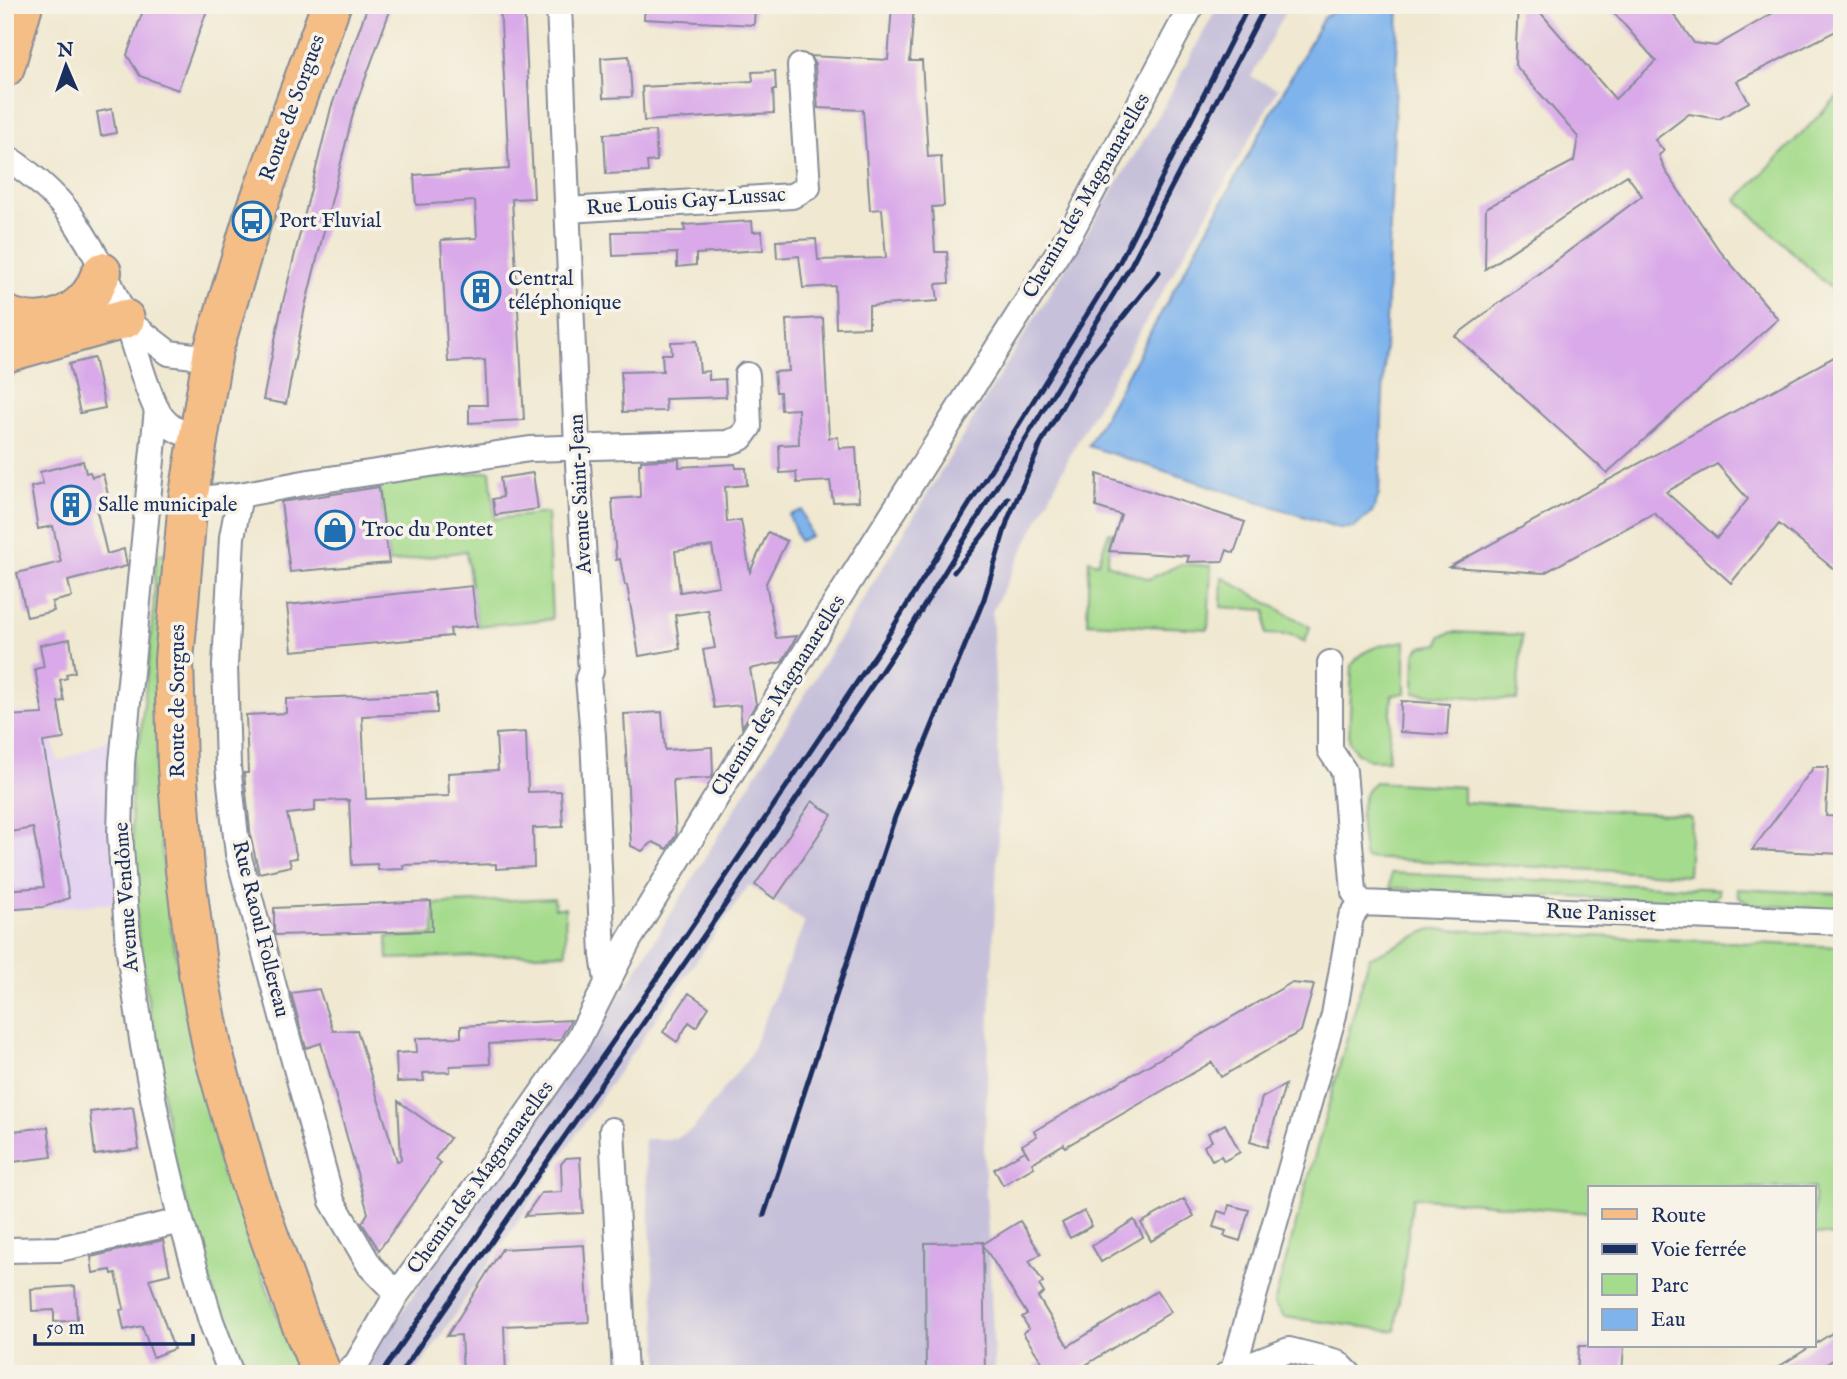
<svg xmlns="http://www.w3.org/2000/svg" width="1847" height="1379" viewBox="0 0 1847 1379" font-family="'IM FELL English',serif">
<style>
.built{fill:#e4d3f2}
.industrial{fill:#c6c0da}
.green{fill:#a5db8c;stroke:#608575;stroke-width:2}
.water{fill:#7eb3ec;stroke:#4c71a5;stroke-width:2}
.building{fill:#d9a9e9;fill-rule:evenodd}
.lines{fill:none;stroke-linecap:round;stroke-linejoin:round}
.street-casing{stroke:#868c97;stroke-width:28}
.primary-casing{stroke:#868c97;stroke-width:42}
.highway-casing{stroke:#868c97;stroke-width:42}
.street{stroke:#fff;stroke-width:24}
.primary{stroke:#f6be87;stroke-width:38}
.highway{stroke:#f6be87;stroke-width:38}
.rail{stroke:#1b2f5e;stroke-width:5}
.labels{text-anchor:middle;dominant-baseline:central;stroke-width:7;stroke-linejoin:round;paint-order:stroke}
.street-label{font-size:21px;fill:#1b2f5e;stroke:#f7f3e8}
.poi-label{font-size:21px;fill:#1b2f5e;stroke:#f7f3e8;text-anchor:start}
</style>
<rect width="100%" height="100%" fill="#f7f3e8"/>
<filter id="ink" filterUnits="userSpaceOnUse"><feTurbulence type="fractalNoise" baseFrequency=".0143" numOctaves="2"/><feDisplacementMap in="SourceGraphic" scale="14" xChannelSelector="R" yChannelSelector="G"/><feConvolveMatrix kernelMatrix="1 2 1 2 8 2 1 2 1" color-interpolation-filters="sRGB"/></filter>
<filter id="wash" filterUnits="userSpaceOnUse"><feTurbulence type="fractalNoise" baseFrequency=".00686" numOctaves="4" result="noise"/><feDisplacementMap in="SourceGraphic" scale="28" xChannelSelector="R" yChannelSelector="G"/><feGaussianBlur stdDeviation="1.57" result="paint"/><feColorMatrix in="noise" values="0 0 0 0 0 0 0 0 0 0 0 0 0 0 0 0 0 1.4 0 .05"/><feComposite in="paint" operator="in"/></filter>
<g filter="url(#wash)">
<rect width="100%" height="100%" fill="#f0e8d0"/>
<path class="built" d="M45,711L58,762L117,736V903L5,911V713Z"/>
<path class="industrial" d="M1218,5H1289L1251,77L1278,89L1076,444L992,612L1000,793L984,1152L995,1374H660L644,1139H675L693,1129L750,1055L805,922L749,885L598,1102L415,1374H359L631,979L1162,110Z"/>
<path class="green" d="M1842,92V299L1737,200Z
M490,471L495,519L547,513L552,619L477,626L466,551L389,563L379,484Z
M1109,532H1112L1107,564L1149,579L1181,564L1211,566L1208,629L1087,623L1089,560L1098,563Z
M164,553L168,580L160,833L170,924L192,1040L220,1150L257,1262L300,1374H239L173,1160L138,936L131,809L132,752L140,741L153,615L156,555Z
M1222,577L1310,627L1305,642L1292,635L1266,634V610L1221,607Z
M1453,632L1522,635L1517,700L1414,693L1415,654L1420,647L1439,644L1441,636Z
M1405,641V693L1392,695L1388,760H1369L1357,753L1349,741L1352,665C1365,646 1383,645 1405,641Z
M1375,782L1463,787V802L1687,815L1691,817L1688,875L1365,858C1361,834 1354,799 1375,782Z
M1391,873L1719,889V895L1706,904L1390,888Z
M1737,889L1842,894V910L1752,905L1739,897Z
M554,898L555,908H565L566,953L388,959L387,937L434,935V904Z
M1431,929L1842,947V1228L1837,1236L1814,1234V1188H1590V1213L1413,1197L1395,1331L1284,1317L1274,1304L1369,958Z"/>
<path class="water" d="M1345,5H1399L1379,494L1373,511L1354,528H1339L1088,446L1324,17Z
M802,510L811,536L799,541L789,515Z"/>
<g id="blocks">
<path class="building" d="M145,5H209L178,90L140,76L127,55Z
M368,5H392L354,110L305,307L286,404L263,400L281,310L331,108Z
M500,5H524L534,198L512,199L524,420L469,423V405H487L485,360L448,362L441,240L477,238L475,201L416,205L414,175L509,169Z
M645,5H755L754,25L644,19Z
M892,5H914L910,61H922L928,157L941,156L944,206L932,207L935,252H947L949,283L936,284L938,301L869,306V327L836,328L835,286L803,288L799,256L777,258L776,241L816,239L818,260L886,258L882,209L870,210L863,110L818,108L815,65L810,56L888,60Z
M1518,5H1534L1615,99L1656,61L1607,5H1667L1694,43L1716,46L1787,5H1842V28L1737,81L1749,102L1719,119L1689,114L1655,140L1664,151L1659,155L1665,170L1719,250L1778,319L1607,473L1455,336L1642,196L1627,175L1485,269L1486,208L1574,161L1578,137L1515,65Z
M629,56L632,97L603,98L601,58Z
M775,71L776,90H773L774,113L644,121L642,87L753,81L752,72Z
M112,109L116,133L101,136L97,112Z
M655,131L657,161L647,162L648,172L606,174L604,134Z
M752,221L753,232L762,231L763,250L696,254V265L677,267V253L613,256L612,232L685,231L684,225Z
M823,318L829,438L838,437L839,448L856,447L859,501L833,502L830,481L797,483L796,472L780,473L779,445L799,444L798,409L781,410L780,392H776L774,372L789,371L786,320Z
M697,341L700,372L709,371V380L725,379L726,397L665,399L666,411L623,412L621,372L663,371L662,354H672L671,342Z
M1834,357L1842,366V576L1779,524L1731,583L1654,513L1544,573L1449,567ZM1717,464L1748,499L1717,538L1666,492Z
M94,358L105,408L80,413L69,364Z
M679,459V467L735,464L736,468H746L747,485L725,487L727,522L741,520L750,572L768,532L787,541L766,583L776,638L797,636L782,662L750,669L756,704L742,727L740,705L714,708L703,650L715,648L708,610L675,615L680,649L639,656L627,585H625L620,559L616,560L612,499L640,497L639,464H641V461ZM712,546L719,586L680,592L675,551Z
M83,461L86,473L90,472L92,477L103,474L108,495L104,497L107,509L97,512L107,554L124,549L127,566L68,581L72,597L52,602L54,611L27,617L17,573L61,562L53,526L38,529L31,487L43,484L40,472Z
M533,473L538,509L495,515L493,499L503,497L500,478Z
M1097,474L1245,522L1234,553L1227,550L1223,561L1187,562L1189,556L1109,551L1121,515L1096,507Z
M379,487L389,563L290,572L281,502Z
M472,586L477,626L450,629L451,636L292,651L287,605Z
M70,639L75,672L66,674L67,678L60,680L64,701L58,702L64,739L43,742L69,898L44,907L5,910V890L44,887L33,828L5,833V716L43,714L35,669L44,667L40,645Z
M437,693V713L362,716L366,799L449,796L448,773L498,770L496,734L526,732L528,792L561,791L563,827L533,828L534,867L496,869V864L439,866V864L403,865L404,869L378,870L377,864L352,865L349,800L315,801V811L287,814L297,858L289,859L291,866L259,873L251,839L244,773H248L246,715L286,713V699Z
M1401,701L1449,704L1447,735L1400,732Z
M662,712L665,750L712,747L713,774L711,778L673,780L676,835L667,849L653,842L642,851L631,846L624,714Z
M1814,767H1828L1826,816L1842,817V854L1752,850Z
M812,801L832,815L775,899L755,885Z
M431,901L432,931L275,935L274,929V908Z
M1291,983L1314,985L1301,1031L1221,1077L1212,1062L1065,1147L1064,1144L1032,1163L1034,1167L1003,1185L994,1169L1025,1151L1029,1157L1022,1145L1037,1136L1034,1131Z
M319,989L333,1031L357,1030L397,1161L401,1160L398,1101L450,1138L435,1159L441,1163L379,1250L362,1223L368,1213L321,1043L306,1048L291,993Z
M689,993L709,1007L696,1027L689,1022L677,1042L663,1032Z
M571,1020L560,1040L489,1044L490,1064L450,1066V1072L423,1073L424,1081L397,1082L396,1053L417,1052L416,1038L461,1037V1026Z
M1285,1085L1267,1147L1250,1142L1262,1098Z
M133,1107L139,1149L95,1155L90,1112Z
M1225,1124L1240,1152L1224,1161L1221,1156L1212,1160L1204,1146L1212,1141L1208,1133Z
M48,1127L52,1157L5,1163V1132Z
M580,1157L583,1213L525,1216L541,1193L562,1192L561,1164L566,1158Z
M1184,1199L1194,1216L1151,1241L1141,1223Z
M1229,1205L1249,1210L1240,1241L1224,1236L1226,1231L1213,1227L1218,1211L1227,1214Z
M1084,1211L1092,1226L1070,1238L1062,1223Z
M1134,1220L1143,1237L1101,1262L1092,1246Z
M1020,1221L1041,1254L1029,1261L1043,1282L1039,1285L1044,1293L1038,1297L1068,1346L1157,1291L1171,1312L1071,1374H1024L1042,1362L1023,1333L1029,1329L1022,1317L1027,1314L983,1245L985,1374H926L925,1243L983,1242V1244Z
M163,1240L170,1274L149,1279L174,1349L153,1357L142,1326L124,1330L120,1310L124,1309L116,1273L112,1274L111,1270L93,1273L91,1257Z
M584,1245L589,1322L504,1326L506,1374H463L461,1335L447,1336L502,1249Z
M75,1286L77,1320L54,1322V1310L32,1311L31,1289Z
M1842,1327V1354L1811,1374H1767Z
M1579,1346H1624L1622,1374H1577Z"/>
</g>
</g>
<g filter="url(#ink)">
<use href="#blocks" fill-opacity="0" stroke="#868c97" stroke-width="2"/>
<g class="lines">
<defs>
<path id="street" d="M559,5L577,448L591,671L588,678L593,736L603,955L607,981
M5,156C33,175 60,197 78,226C97,255 114,290 126,322C136,350 143,381 156,408C164,425 180,435 198,436
M568,210L792,196L808,187L800,66
M125,319L169,353L194,356L213,351
M157,409L122,763L120,834L128,945L143,1046L160,1133L181,1221L211,1321L231,1374
M240,495L232,537L225,665L228,766L238,854L332,1201L370,1266L397,1294
M188,500L240,495L309,482L530,449L727,443L741,438L749,427L747,375
M1330,663V750L1344,771L1354,892L1361,903
M1361,903L1842,922
M612,1130L625,1374
M5,1250L59,1249L181,1221
M346,1374L357,1363L397,1294L476,1187L576,1044L629,940L828,615L1071,232L1192,5
M1227,1374L1289,1350L1337,1362L1349,1374
M1232,1374L1334,1015L1351,917L1361,903"/>
<path id="primary" d="M322,1374L299,1319L250,1183L213,1052L198,972L185,870L177,766L174,660L188,500L213,351L252,221L331,5"/>
<path id="highway" d="M5,67L23,5
M5,315C35,328 68,322 89,296C95,289 98,279 102,272
M5,353L125,319"/>
</defs>
<use href="#street" class="street-casing"/>
<use href="#primary" class="primary-casing"/>
<use href="#highway" class="highway-casing"/>
<use href="#street" class="street"/>
<use href="#primary" class="primary"/>
<use href="#highway" class="highway"/>
<path class="rail" d="M1037,450L1088,361L1159,272
M954,572L994,521L1008,498
M764,1215L895,817L984,599L1008,519L1041,444
M381,1374L658,977L882,645L1120,261L1249,5
M400,1374L732,895L913,624L1130,267L1266,5"/>
</g>
</g>
<defs>
<symbol id="bus-ring" viewBox="-11 -11 22 22"><circle r="9.5" fill="#f7f3e8" stroke="#1f6fb2" stroke-width="1.5"/><path d="M-5-6H5V4H4V6H2V4H-2V6H-4V4H-5ZM-3.5-4V0h7V-4ZM-3.5 1.2v1.5H-2V1.2ZM2 1.2v1.5H3.5V1.2Z" fill="#1f6fb2"/></symbol>
<symbol id="building-ring" viewBox="-11 -11 22 22"><circle r="9.5" fill="#f7f3e8" stroke="#1f6fb2" stroke-width="1.5"/><path d="M-4-6H4V6H1V3H-1V6H-4ZM-2.5-4.3h1.7v1.8h-1.7ZM.8-4.3h1.7v1.8H.8ZM-2.5-1h1.7V.8h-1.7ZM.8-1h1.7V.8H.8Z" fill="#1f6fb2"/></symbol>
<symbol id="shop-ring" viewBox="-11 -11 22 22"><circle r="9.5" fill="#f7f3e8" stroke="#1f6fb2" stroke-width="1.5"/><path d="M-5-2.5h2.3a2.7 3.5 0 0 1 5.4 0H5L5.5 6h-11ZM-1.5-2.5h3a1.5 2.3 0 0 0-3 0Z" fill="#1f6fb2"/></symbol>
</defs>
<g fill-rule="evenodd">
<use href="#bus-ring" x="230" y="199" width="44" height="44"/>
<use href="#building-ring" x="459" y="269" width="44" height="44"/>
<use href="#building-ring" x="49" y="483" width="44" height="44"/>
<use href="#shop-ring" x="313" y="508" width="44" height="44"/>
</g>
<g class="labels">
<g class="street-label">
<text transform="translate(293 108) rotate(-70)">Route de Sorgues</text>
<text transform="translate(1087 196) rotate(-60)">Chemin des Magnanarelles</text>
<text transform="translate(686 202) rotate(-4)">Rue Louis Gay-Lussac</text>
<text transform="translate(581 494) rotate(-93)">Avenue Saint-Jean</text>
<text transform="translate(779 696) rotate(-58)">Chemin des Magnanarelles</text>
<text transform="translate(178 701) rotate(-90)">Route de Sorgues</text>
<text transform="translate(127 897) rotate(-94)">Avenue Vendôme</text>
<text transform="translate(1601 914) rotate(2)">Rue Panisset</text>
<text transform="translate(260 929) rotate(76)">Rue Raoul Follereau</text>
<text transform="translate(481 1178) rotate(-54)">Chemin des Magnanarelles</text>
</g>
<g class="poi-label">
<text x="279" y="221">Port Fluvial</text>
<text x="508" y="279">Central<tspan x="508" dy="24">téléphonique</tspan></text>
<text x="98" y="505">Salle municipale</text>
<text x="362" y="530">Troc du Pontet</text>
</g>
</g>
<rect width="1847" height="1379" fill="none" stroke="#f7f3e8" stroke-width="28"/>
<rect x="1588" y="1186" width="228" height="161" fill="#f7f3e8" stroke="#9fa5b1" stroke-width="2"/>
<rect x="1602" y="1209" width="35" height="10" fill="#f6be87" stroke="#9fa5b1" stroke-width="2"/>
<text x="1651" y="1222" font-size="21" fill="#1b2f5e">Route</text>
<rect x="1602" y="1244" width="35" height="10" fill="#1b2f5e" stroke="#9fa5b1" stroke-width="2"/>
<text x="1651" y="1256" font-size="21" fill="#1b2f5e">Voie ferrée</text>
<rect x="1602" y="1274" width="35" height="21" fill="#a5db8c" stroke="#9fa5b1" stroke-width="2"/>
<text x="1651" y="1292" font-size="21" fill="#1b2f5e">Parc</text>
<rect x="1602" y="1309" width="35" height="21" fill="#7eb3ec" stroke="#9fa5b1" stroke-width="2"/>
<text x="1651" y="1326" font-size="21" fill="#1b2f5e">Eau</text>
<g transform="translate(66 66) rotate(358)" stroke="#f7f3e8" stroke-width="5" paint-order="stroke">
<path d="M0-5L12 26L0 18L-12 26Z" fill="#1b2f5e"/>
<text y="-10" font-size="19" font-weight="bold" text-anchor="middle" fill="#1b2f5e">N</text>
</g>
<path d="M35 1334v10h158v-10" fill="none" stroke="#1b2f5e" stroke-width="3.5"/>
<text x="46" y="1334" font-size="21" fill="#1b2f5e" stroke="#f7f3e8" stroke-width="5" paint-order="stroke">50 m</text>
</svg>
